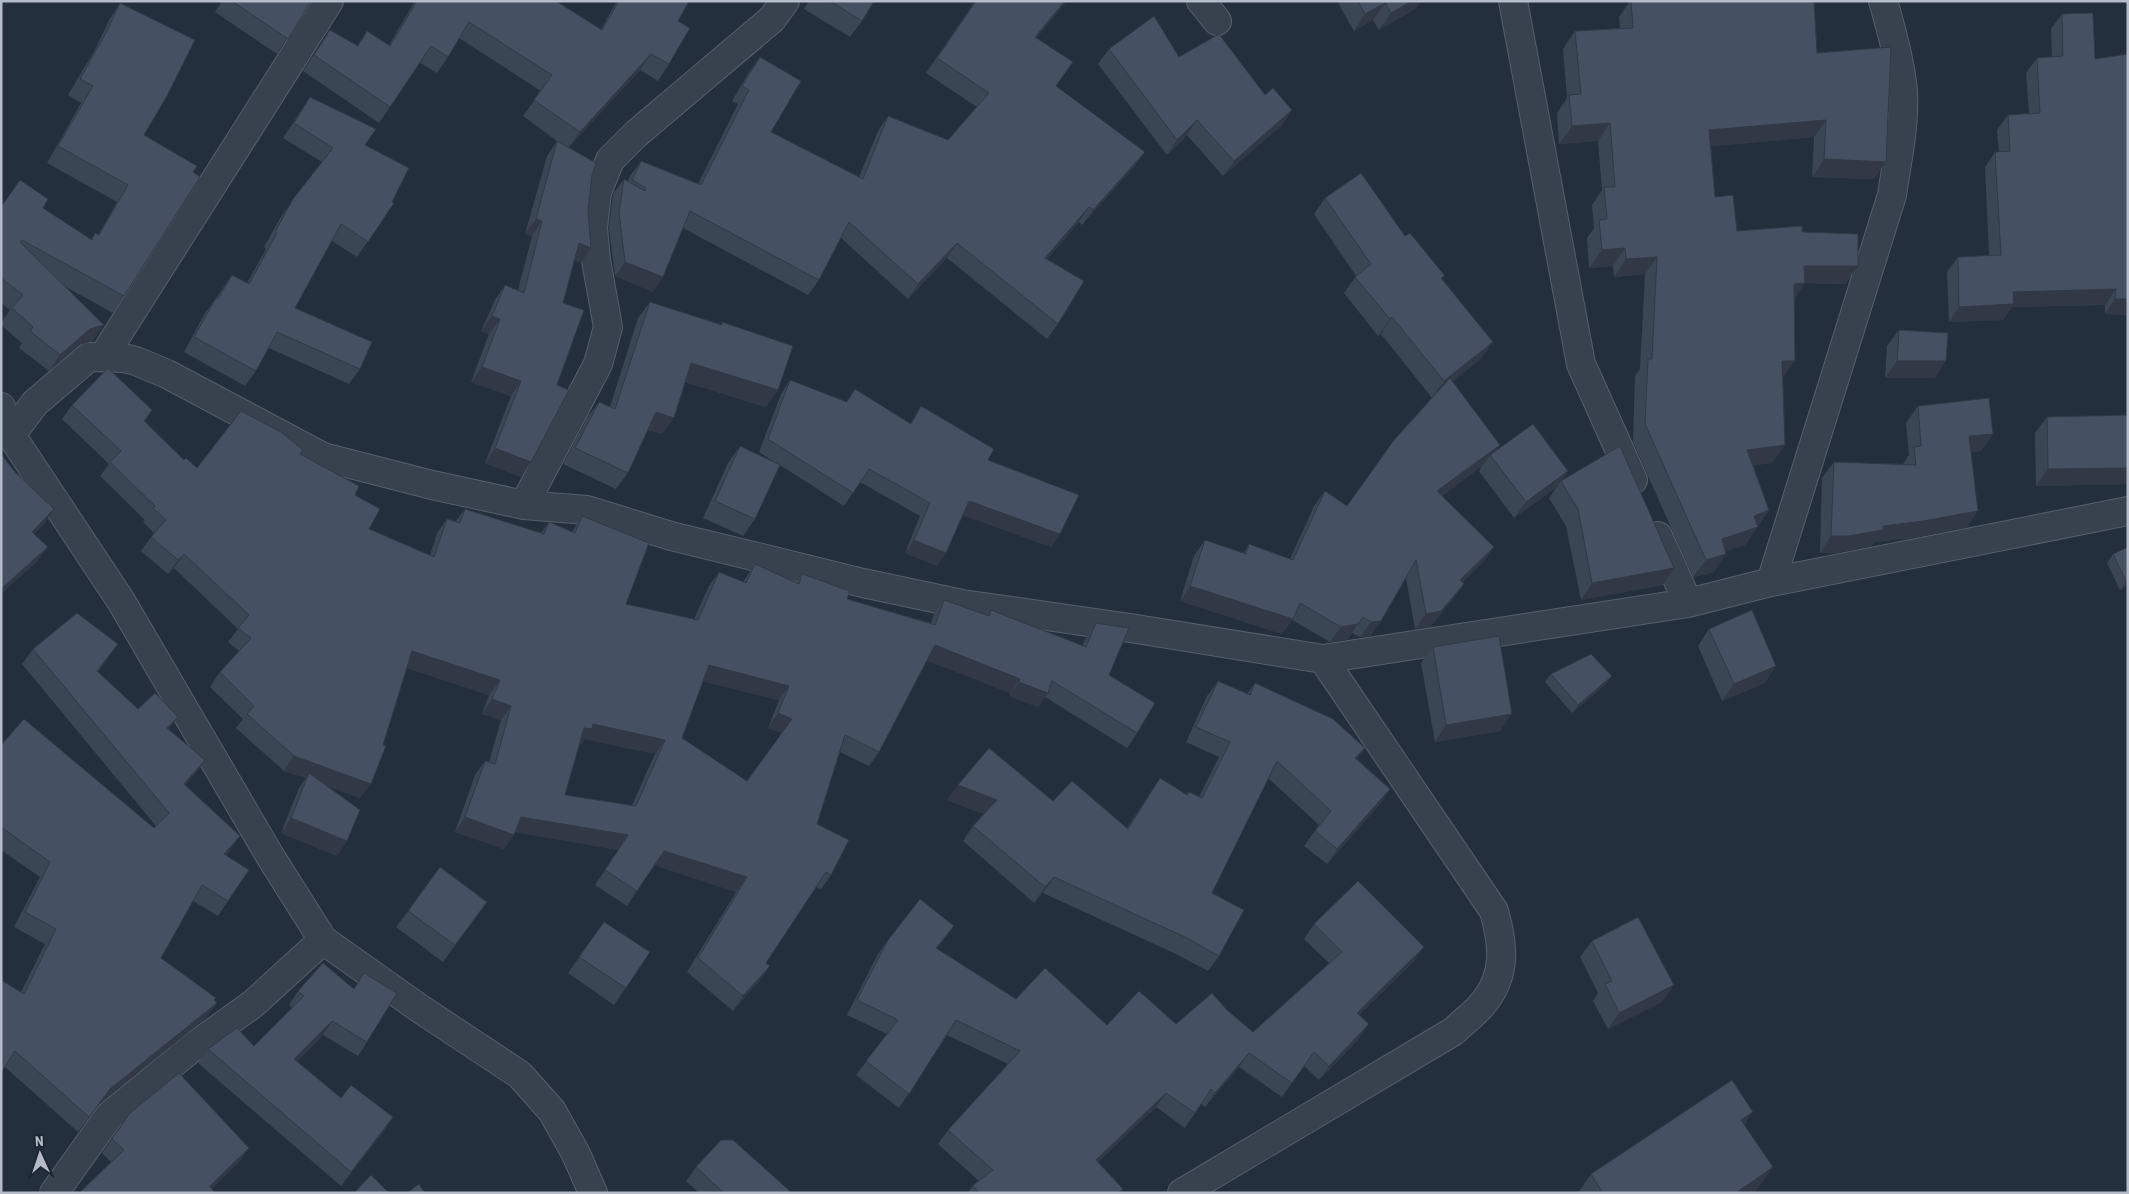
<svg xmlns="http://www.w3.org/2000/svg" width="2129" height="1194" viewBox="0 0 2129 1194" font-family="'Roboto Condensed',sans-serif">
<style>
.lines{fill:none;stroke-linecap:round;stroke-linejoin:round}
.street-casing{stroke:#565f6c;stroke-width:30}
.street{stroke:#38414e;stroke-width:28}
.wall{fill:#3b4654;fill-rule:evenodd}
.shaded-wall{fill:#303945}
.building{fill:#455162;stroke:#303945;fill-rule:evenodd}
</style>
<rect width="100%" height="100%" fill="#242f3e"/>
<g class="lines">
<defs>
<path id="street" d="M1201,1L1217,21
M1513,1L1581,364L1633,480
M103,357L329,1
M1,407L11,435L121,601L270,856L323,940L419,1008L520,1075L552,1111L576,1154L593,1193
M11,435L35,403L89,357L124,358L136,361L167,374L323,457L432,485L524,505L587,510L671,536L863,583L962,604L1130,628L1323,659L1688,603L1771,582L1892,195C1897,161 1905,125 1903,91C1900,60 1892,31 1883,1
M524,505L598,364L608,327L596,260L593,228L597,192L610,160L636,134L772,19L785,1
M1658,536L1688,603
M1771,582L2128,511
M54,1193L109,1116L193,1047L253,1004L323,940
M1182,1193L1454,1031C1464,1021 1477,1012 1485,1001C1507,973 1503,943 1494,911L1323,659"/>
</defs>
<use href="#street" class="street-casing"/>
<use href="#street" class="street"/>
</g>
<path class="wall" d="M222,1H311L277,54L215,12Z
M415,1H556L601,29L617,1H686L678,21L669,64L658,81L640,70L569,147L592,175L581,263L574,260L521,477L485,463L511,396L471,382L489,334L481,331L495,300L505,285L518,290L532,236L525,234L547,156L557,141L523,116L541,91L459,38L448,57L437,73L420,63L379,123L303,71L330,30L357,46L367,31L389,45Z
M809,1H874L862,21L850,37L804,9Z
M975,1H1067L1036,38L1056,86L1145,152L1134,167L1082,225L1079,222L1047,259L1058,324L1047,339L947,258L908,299L841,238L819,280L808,295L683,228L653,292L615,276L609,228L613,194L624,179L628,181L630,176L641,161L698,184L738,104L732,101L749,72L760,57L771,132L859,177L878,131L888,116L948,140L977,107L926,73Z
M1337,1H1421L1415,9L1379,30L1373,20L1354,31Z
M1630,1H1814L1817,53L1874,179L1812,177L1814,137L1711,146L1715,197L1737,231L1802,232L1858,266L1845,284L1805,283L1794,299L1783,378L1785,445L1772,463L1753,465L1769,510L1745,545L1725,551L1714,572L1693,577L1633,442L1635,376L1640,369L1645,274L1614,277L1613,266L1589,268L1587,238L1594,228L1592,205L1602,190L1598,141L1559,144L1557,113L1567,98L1563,49L1575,31L1620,28L1619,17Z
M120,3L144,135L193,172L124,296L113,313L64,286L93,341L79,345L49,371L19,348L22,343L1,325V323L10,310L1,303V207L43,208L91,240L95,233L98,235L117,202L47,163L81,103L68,95L96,48L109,20Z
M2062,14L2095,59L2128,54V315L2105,314V305L2012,307L2003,320L1949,322L1947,272L1958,257L1989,255L1985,167L1995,152H1999L1997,130L2008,115L2029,113L2026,73L2037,58L2052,57L2051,29Z
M1109,49L1179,57L1265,95L1292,110L1282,125L1223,176L1187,135L1167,155L1098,64Z
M310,97L365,145L392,202L394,203L357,257L332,241L295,308L360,369L349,384L269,348L256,371L245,386L184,352L205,313L216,298L232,275L247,283L266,249L264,247L282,215L322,162L283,138Z
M1325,198L1405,236L1442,279L1482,358L1452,382L1497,450L1568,471L1557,487L1514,518L1479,471L1482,466L1442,496L1494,547L1483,562L1462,583L1464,584L1453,599L1430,627L1415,629L1406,578L1381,621L1370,636L1360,637L1352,633L1348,639L1330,642L1292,620L1282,634L1180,601L1194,556L1205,540L1244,553L1249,544L1290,559L1314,506L1325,491L1347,506L1432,398L1381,334L1378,336L1344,293L1356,276L1314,214Z
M650,302L721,325L722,322L778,390L766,407L685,382L662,434L648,430L628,473L616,489L563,464L587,418L599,402L610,407L638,318Z
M1899,330L1935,378H1885L1887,346Z
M790,380L846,402L855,389L910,424L921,406L988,460L1060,534L1051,547L963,515L937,566L905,553L920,516L860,482L844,506L780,465L755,519L743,536L703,518L728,463L740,446L773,461L759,452L781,394Z
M72,405L152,410L145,421L184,460L197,468L300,454L355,495L369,529L430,555L437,533L447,519L455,522L465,509L541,533L549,522L572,532L582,516L626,604L694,619L709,586L719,572L743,582L755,564L796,583L802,574L847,599L931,623L934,614L944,600L987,616L991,610L1082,646L1086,638L1096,623L1109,675L1137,733L1127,748L1045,697L1038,707L1009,696L1010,693L927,660L879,752L869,766L840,752L817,824L831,875L821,889L816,887L766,963L770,966L760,980L733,1011L687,972L736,892L654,865L627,906L595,885L618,850L515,832L504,849L455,832L475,775L485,761L489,762L501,720L482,714L489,695L407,668L360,798L327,786L337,856L281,833L299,788L306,778L284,771L236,728L243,719L210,687L220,672L239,651L228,642L238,629L174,568L168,574L141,551L154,533L143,522L145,520L100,476L109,464L62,419ZM703,681L779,700L768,728L782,733L747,781L682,738ZM585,739L655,754L632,805L565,795L579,743L582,744Z
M1918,406L1993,434L1981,451L1971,452L1967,527L1912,538L1874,542L1871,546L1836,553H1820L1822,478L1834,462L1903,464L1909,455L1906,423Z
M2128,415V484L2036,486L2035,433L2047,417Z
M1561,481L1663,585L1581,600L1566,526L1549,498Z
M2128,547V586L2120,590L2107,563L2113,554Z
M1709,629L1765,683L1722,701L1698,646Z
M118,644L98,672L138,709L169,730L205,760L194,775L185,785L240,836L226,855L228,901L218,916L193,901L161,958L214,1000L217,1003L206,1018L99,1104L78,1132L5,1067L21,992L45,944L14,927L40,877L1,850V745L154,828L156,826L22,664L33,649Z
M1433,647L1500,731L1435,742L1421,663Z
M1551,674L1606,684L1572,713L1545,682Z
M1218,681L1247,694L1255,683L1365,748L1357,759L1390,789L1380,804L1327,864L1304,846L1319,825L1268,778L1212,893L1219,956L1208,971L1176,954L1043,893L1034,903L963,841L973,826L984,814L947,800L1053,801L1127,828L1160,778L1187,795L1189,792L1199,797L1219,757L1186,742L1207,696Z
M487,902L443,962L396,927L408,911Z
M604,922L650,952L614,1005L568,973Z
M1314,924L1414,961L1359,1015V1039L1319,1080L1304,1066L1282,1097L1239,1067L1205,1107L1201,1104L1185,1128L1156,1107L1098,1162L1123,1189L1120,1193H968L973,1185L979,1181L938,1144L948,1130L1008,1064L947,1035L899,1108L856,1075L887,1034L847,1015L878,954L888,940L954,926L937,949L1016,999L1107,1025L1176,1024L1227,1010L1253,1032L1329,963L1304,939Z
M1592,941L1662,1002L1608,1029L1593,1001L1598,993L1580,957Z
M364,973L367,1042L358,1056L323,1035L297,1061L341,1098L393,1117L384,1131L341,1186L198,1063L208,1049L254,1046L292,1008L289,1005L298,991L354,989Z
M130,1113L249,1148L239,1162L212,1188L111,1162L102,1153Z
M1744,1125L1756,1191L1754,1193H1578L1591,1174Z
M696,1167L792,1193H699L686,1181Z"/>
<path class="shaded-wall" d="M1065,1H1067L1024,51L1035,37Z
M1412,1H1421L1415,9L1379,30L1391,13Z
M1385,3L1373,20L1354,31L1365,14Z
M651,54L640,70L568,148L580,132Z
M1292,110L1282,125L1223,176L1234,161Z
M1197,120L1187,135L1167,155L1177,140Z
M1826,120L1814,137L1697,148L1709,130Z
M1610,123L1598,141L1559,144L1572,126Z
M1145,152L1134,167L1082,225L1093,210Z
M1824,159L1886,162L1874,179L1812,177Z
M1089,207L1079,222L1034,273L1045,258Z
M536,219L542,221L532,236L525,234Z
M579,243L591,248L581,263L568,258Z
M957,243L947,258L908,299L918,284Z
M1625,248L1613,266L1589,268L1602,250Z
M1657,257L1645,274L1614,277L1626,259Z
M625,262L663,277L653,292L615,276Z
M1804,266H1858L1845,284L1805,283L1793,300L1782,301Z
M2116,289L2105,305L2012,307L2003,320L1949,322L1959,307L2013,292Z
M2115,299H2128V315L2105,314Z
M492,316L500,319L489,334L481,331Z
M1392,317L1381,334L1378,336L1390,319Z
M104,325L93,341L79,345L49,371L60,355L90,329Z
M1493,342L1482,358L1432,398L1444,381Z
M1782,361H1795L1783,378Z
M1897,361H1946L1935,378H1885Z
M691,363L778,390L766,407L680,380Z
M482,367L521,381L511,396L471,382Z
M656,412L674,418L662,434L645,429Z
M1993,434L1981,451L1958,453L1969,436Z
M1500,445L1492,457L1490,455L1482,466L1427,507L1437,491Z
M1785,445L1772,463L1735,468L1747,450Z
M495,448L531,462L521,477L485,463Z
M2128,468V484L2036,486L2048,469Z
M1568,471L1557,487L1514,518L1526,502Z
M969,501L1060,534L1051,547L960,514Z
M54,509L44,524L21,547L32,532Z
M1769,510L1745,545L1710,557L1722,539L1754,516Z
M1978,511L1967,527L1912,538L1874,542L1871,546L1836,553H1820L1831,536L1883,526Z
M914,540L946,553L937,566L905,553Z
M48,547L37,562L1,594V589Z
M1494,547L1483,562L1449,596L1460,580Z
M184,554L174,568L168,574L178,560Z
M1726,554L1714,572L1693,577L1706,560Z
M1674,568L1663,585L1581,600L1592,583Z
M2128,580V586L2120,590L2126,581Z
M1464,584L1453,599L1430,627L1415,629L1426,614Z
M1190,586L1293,619L1282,634L1180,601Z
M1381,621L1370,636L1360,637L1371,622Z
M1358,624L1348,639L1330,642L1341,627Z
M935,645L1020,679L1010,693L925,660Z
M412,651L500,680L489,695L402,666Z
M709,665L789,686L779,700L699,680Z
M1776,666L1765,683L1722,701L1734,684Z
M1612,676L1606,684L1572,713L1578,705Z
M1019,682L1048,693L1038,707L1009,696Z
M492,699L511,706L501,720L482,714Z
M778,713L792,719L782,733L768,728Z
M1512,714L1500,731L1435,742L1446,725Z
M178,717L167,732V728Z
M593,724L665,740L655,754L585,739L582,744L574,742L584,728Z
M1365,748L1354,763L1355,758Z
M294,756L371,784L360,798L307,779L309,773L306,778L284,771Z
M205,760L194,775L173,799L184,784Z
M958,785L997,800L987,815L947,800Z
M1390,789L1380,804L1327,864L1337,849Z
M465,817L514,835L504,849L455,832Z
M521,817L628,835L618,850L510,831Z
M291,818L347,841L337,856L281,833Z
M240,836L230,851L214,869L224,854Z
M664,851L747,877L736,892L654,865Z
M1054,877L1043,893L1034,903L1045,887Z
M487,902L475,919L443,962L455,945Z
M954,926L944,940L926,963L936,948Z
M1424,947L1414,961L1347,1027L1357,1013Z
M770,966L760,980L733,1011L743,996Z
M1674,985L1662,1002L1608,1029L1619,1013Z
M217,1003L206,1018L99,1104L78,1132L110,1089Z
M332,1021L323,1035L285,1073L294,1059Z
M1369,1024L1359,1039L1319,1080L1329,1066Z
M1249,1053L1239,1067L1205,1107L1215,1093Z
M1166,1093L1156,1107L1086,1174L1096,1160Z
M1753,1112L1736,1136L1741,1120Z
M393,1117L384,1131L341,1186L351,1172Z
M249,1148L239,1162L207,1193L210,1186Z
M1773,1167L1756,1191L1754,1193H1736Z"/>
<path class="building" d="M232,1H311L288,39Z
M417,1H556L602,30L619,1H686L688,3L678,21L690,28L669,64L651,54L580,132L534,100L552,75L469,22L448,57L431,46L390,107L314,55L330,30L358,46L367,31L390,46Z
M830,1H874L862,21Z
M976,1H1065L1035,37L1073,62L1056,86L1145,152L1093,210L1089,207L1045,258L1084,281L1058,324L957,243L918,284L849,222L819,280L690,211L663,277L625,262L619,213L624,179L645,191L646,188L632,180L641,161L701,185L749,90L742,86L760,57L801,81L771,132L863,179L888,116L948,140L989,93L937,58Z
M1358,1H1412L1391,13L1385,3L1365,14Z
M1631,1H1814L1817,53L1891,47L1886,162L1824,159L1826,120L1709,130L1715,197L1733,195L1737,231L1802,226V232L1858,234V266H1804L1805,283L1794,284L1795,361H1782L1785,445L1747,450L1769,510L1754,516L1758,527L1722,539L1726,554L1706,560L1645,424L1648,359H1652L1657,257L1626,259L1625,248L1602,250L1599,220L1607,219L1604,187H1615L1610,123L1572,126L1569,95L1581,94L1575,31L1633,28Z
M120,3L195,40L167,96L144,135L197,166L193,172L200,177L124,296L22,240L20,242L104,325L90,329L60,355L30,331L33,327L12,308L23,295L1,278V207L20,180L48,199L43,208L92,240L95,233L99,235L128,185L58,146L93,86L80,79L107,31Z
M2093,13L2095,59L2128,54V299H2115L2116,289L2013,292L2014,304L1959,307L1958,257L2001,255L1995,152L2010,151L2008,115L2040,113L2037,58L2063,56L2062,14Z
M1154,16L1179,57L1219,34L1265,95L1273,88L1292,110L1234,161L1197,120L1177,140L1109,49Z
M310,97L376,129L365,145L409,168L392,202L394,203L368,242L341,224L295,308L372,342L360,369L277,332L256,371L194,337L216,298L218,299L232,275L249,284L277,233L275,232L293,199L333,148L294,123Z
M557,141L596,163L592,175L588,211L591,248L579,243L563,303L584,310L557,385L569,390L531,462L495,448L521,381L482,367L500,319L492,316L505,285L524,293L542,221L536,219Z
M1361,173L1405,236L1410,233L1445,276L1441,278L1493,342L1444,381L1392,317L1390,319L1355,277L1371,264L1325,198Z
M650,302L722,325V322L793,346L778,390L691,363L674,418L656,412L628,473L575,448L599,402L615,409Z
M1899,330L1948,333L1946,361H1897Z
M108,368L152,410L144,421L184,460L186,458L197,468L241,411L281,432L303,450L300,454L359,486L355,495L380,509L369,529L434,557L447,519L460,523L465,509L544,534L549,522L575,533L582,516L649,543L626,604L698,620L719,572L746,583L755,564L799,584L802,574L850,591L847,599L935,625L944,600L989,616L991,610L1086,647L1096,623L1129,628L1109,675L1155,703L1137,733L1052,681L1048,693L1019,682L1020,679L935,645L879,752L845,735L817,824L849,840L831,875L826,872L766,963L770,966L743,996L698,958L747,877L664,851L637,891L605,870L628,835L521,817L514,835L465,817L485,761L495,764L511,706L492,699L500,680L412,651L383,745L386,746L371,784L294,756L247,714L254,706L220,672L251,638L238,628L249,615L184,554L178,560L151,537L166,520L153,508L155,506L110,462L121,451L72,405ZM709,665L789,686L778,713L792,719L747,781L682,738ZM593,724L665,740L636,806L565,795L584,728L592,729Z
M1450,378L1500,445L1437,491L1494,547L1460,580L1464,584L1441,611L1426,614L1416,560L1381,621L1371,622L1363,617L1358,624L1341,627L1300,603L1293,619L1190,586L1205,540L1246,554L1249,544L1293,560L1325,491L1347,506L1394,440Z
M790,380L847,402L855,389L911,424L921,406L994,449L988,460L1079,495L1060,534L969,501L946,553L914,540L930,503L869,469L853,493L768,439Z
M1989,398L1993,434L1969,436L1978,511L1923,521L1883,526V530L1848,536H1831L1834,462L1916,465L1914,447L1921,446L1918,406Z
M2128,415V468L2048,469L2047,417Z
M1533,424L1568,471L1526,502L1490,455Z
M740,446L780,465L755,519L715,501Z
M1620,446L1674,568L1592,583L1578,509L1561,481Z
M1,454L15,472L54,509L32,532L48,547L1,589Z
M2128,547V580L2126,581L2113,554Z
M1752,610L1776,666L1734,684L1709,629Z
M77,613L118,644L97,671L138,709L155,693L178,717L167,728L205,760L184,784L240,836L224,854L249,870L228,901L202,885L161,958L216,998L214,1000L217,1003L110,1089L89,1117L15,1051L1,1073V980L24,994L56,929L25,912L50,862L1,827V745L24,719L154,828L169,813L33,649Z
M1499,636L1512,714L1446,725L1433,647Z
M1591,654L1612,676L1578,705L1551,674Z
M1218,681L1250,695L1255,683L1333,719L1365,748L1355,758L1390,789L1337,849L1315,831L1331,811L1277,761L1212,893L1244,910L1219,956L1187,938L1054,877L1045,887L973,826L997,800L958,785L989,748L1053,801L1072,781L1128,829L1160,778L1187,795L1189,792L1202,798L1230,742L1196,727Z
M309,773L360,810L347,841L291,818Z
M440,867L487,902L455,945L408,911Z
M1358,881L1424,947L1357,1013L1369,1024L1329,1066L1314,1052L1292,1083L1249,1053L1215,1093L1211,1089L1195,1113L1166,1093L1096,1160L1123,1189L1118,1193H979L973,1185L993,1170L948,1130L1020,1051L956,1020L909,1094L866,1061L898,1020L857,1000L888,940L920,899L954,926L936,948L1016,999L1045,968L1107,1025L1139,991L1176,1024L1212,993L1227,1010L1253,1032L1342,952L1314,924Z
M1638,917L1674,985L1619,1013L1605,984L1612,981L1592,941Z
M604,922L650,952L626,988L579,957Z
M323,963L354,989L364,973L397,993L367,1042L332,1021L294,1059L341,1098L351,1085L393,1117L351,1172L208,1049L237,1028L254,1046L304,996L298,991Z
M179,1073L249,1148L210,1186L215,1193H79L124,1150L112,1139L130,1113Z
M1732,1080L1753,1112L1741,1120L1773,1167L1736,1193H1603L1591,1174Z
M721,1140H733L792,1193H724L696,1167Z
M371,1175L389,1193H354Z
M419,1184L425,1193H407Z"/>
<rect width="2129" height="1194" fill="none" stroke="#b4bcc9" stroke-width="5"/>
<g transform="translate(40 1154) rotate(357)" stroke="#1d2633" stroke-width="4" paint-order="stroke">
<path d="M0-4L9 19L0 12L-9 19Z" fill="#b4bcc9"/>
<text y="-8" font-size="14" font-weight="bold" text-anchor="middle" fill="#b4bcc9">N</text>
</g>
</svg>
